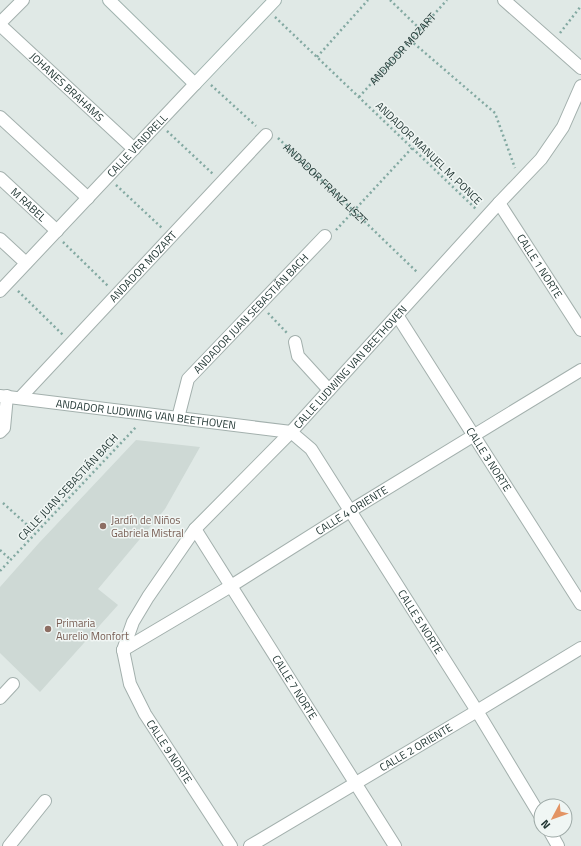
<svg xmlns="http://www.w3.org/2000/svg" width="581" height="846" viewBox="0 0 581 846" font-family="'Titillium Web',sans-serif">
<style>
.built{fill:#ced9d5}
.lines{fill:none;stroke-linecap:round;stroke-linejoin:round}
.street-casing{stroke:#a3b0ad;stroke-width:14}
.secondary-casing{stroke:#a0b3af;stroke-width:14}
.path{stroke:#83a9a2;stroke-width:2.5;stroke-dasharray:2 3;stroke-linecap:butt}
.street{stroke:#fff;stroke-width:12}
.secondary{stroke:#fff;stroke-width:12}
.education-dot{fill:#8d6e63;stroke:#f0f6f4;stroke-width:1.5}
.labels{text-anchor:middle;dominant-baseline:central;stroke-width:3;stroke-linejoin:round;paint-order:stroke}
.street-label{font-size:11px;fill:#223734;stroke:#f0f6f4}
.education-label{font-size:11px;fill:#785e54;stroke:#f0f6f4;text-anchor:start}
</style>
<rect width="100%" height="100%" fill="#e0e9e6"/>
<path class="built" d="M136,440L200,447L165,509L98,589L118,605L40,692L0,653V587L39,543Z"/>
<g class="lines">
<defs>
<g id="street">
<path d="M504,0L581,68"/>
<path d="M0,23L23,0"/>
<path id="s3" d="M0,25L134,149"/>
<path d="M0,117L88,198"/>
<path id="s4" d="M0,178L57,231"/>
<path id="s5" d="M499,203L581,330"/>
<path d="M0,239L26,263"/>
<path id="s6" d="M0,291L195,84"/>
<path id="s7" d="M397,315L474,436L581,604"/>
<path d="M295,342L298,356L329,390"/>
<path id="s8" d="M0,396L291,432L311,449L477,711L541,817"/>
<path id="s9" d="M20,398L266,135"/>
<path id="s10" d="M178,418L188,379L325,236"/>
<path d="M0,432L4,428L7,396"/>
<path id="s11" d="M195,529L395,846"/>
<path id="s12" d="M123,650L133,622L148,597L195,529L291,432L499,203L541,159L563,127L581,86"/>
<path id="s13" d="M123,650L231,586L350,511L581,370"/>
<path id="s14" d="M123,650L130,684L145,714L231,846"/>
<path d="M0,698L13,684"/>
<path d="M549,830L558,846"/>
<path d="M9,846L45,801"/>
<path id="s15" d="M250,846L477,711L581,648"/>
</g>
<path id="secondary" d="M109,0L195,84L275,0"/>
</defs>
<use href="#street" class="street-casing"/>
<use href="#secondary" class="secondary-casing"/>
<g class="path">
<path d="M390,0L420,29"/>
<path d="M275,17L477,210"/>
<path d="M560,33L581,6"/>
<path d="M410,40L495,113L515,168"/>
<path d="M317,57L368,0"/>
<path d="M211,85L256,126"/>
<path id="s1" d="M359,97L447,0"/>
<path d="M167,131L213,174"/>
<path id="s2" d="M278,138L279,139L418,273"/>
<path d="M116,185L162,228"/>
<path d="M336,230L412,148"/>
<path d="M63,242L108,286"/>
<path d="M18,291L63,335"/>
<path d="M268,313L287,333"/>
<path d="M3,503L36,533"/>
<path d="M0,550L11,560"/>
<path d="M0,571L137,426"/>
</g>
<use href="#street" class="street"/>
<use href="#secondary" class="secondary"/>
</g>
<g class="education-dot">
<circle cx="103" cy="526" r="4"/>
<circle cx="48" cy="629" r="4"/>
</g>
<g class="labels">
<g class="street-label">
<text stroke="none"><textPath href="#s1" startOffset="65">ANDADOR MOZART</textPath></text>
<text stroke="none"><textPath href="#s3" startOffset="91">JOHANES BRAHAMS</textPath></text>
<text stroke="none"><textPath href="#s6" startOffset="200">CALLE VENDRELL</textPath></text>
<text transform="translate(429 153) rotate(44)">ANDADOR MANUEL M. PONCE</text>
<text stroke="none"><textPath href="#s2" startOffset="66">ANDADOR FRANZ LISZT</textPath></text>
<text stroke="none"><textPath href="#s4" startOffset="39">M RABEL</textPath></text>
<text stroke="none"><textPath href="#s5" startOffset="75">CALLE 1 NORTE</textPath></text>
<text stroke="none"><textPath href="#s9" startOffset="180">ANDADOR MOZART</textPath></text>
<text stroke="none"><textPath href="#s10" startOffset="131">ANDADOR JUAN SEBASTIÁN BACH</textPath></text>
<text stroke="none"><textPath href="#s12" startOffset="366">CALLE LUDWING VAN BEETHOVEN</textPath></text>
<text stroke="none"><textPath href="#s8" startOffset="147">ANDADOR LUDWING VAN BEETHOVEN</textPath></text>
<text stroke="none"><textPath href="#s7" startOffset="171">CALLE 3 NORTE</textPath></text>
<text transform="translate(68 487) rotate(-47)">CALLE JUAN SEBASTIÁN BACH</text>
<text stroke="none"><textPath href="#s13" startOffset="268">CALLE 4 ORIENTE</textPath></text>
<text stroke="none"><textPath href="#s8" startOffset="524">CALLE 5 NORTE</textPath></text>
<text stroke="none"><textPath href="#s11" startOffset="187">CALLE 7 NORTE</textPath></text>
<text stroke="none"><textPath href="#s15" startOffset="193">CALLE 2 ORIENTE</textPath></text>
<text stroke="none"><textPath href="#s14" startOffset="113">CALLE 9 NORTE</textPath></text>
</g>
<g class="education-label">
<text x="111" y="520">Jardín de Niños<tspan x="111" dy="13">Gabriela Mistral</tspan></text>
<text x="56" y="623">Primaria<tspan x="56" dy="13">Aurelio Monfort</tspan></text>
</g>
</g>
<g transform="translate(553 818) rotate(229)"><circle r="19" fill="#f0f6f4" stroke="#9eaaa7"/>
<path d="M0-3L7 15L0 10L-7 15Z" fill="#e39464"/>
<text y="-6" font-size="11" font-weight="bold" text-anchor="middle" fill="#223734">N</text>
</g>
</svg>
